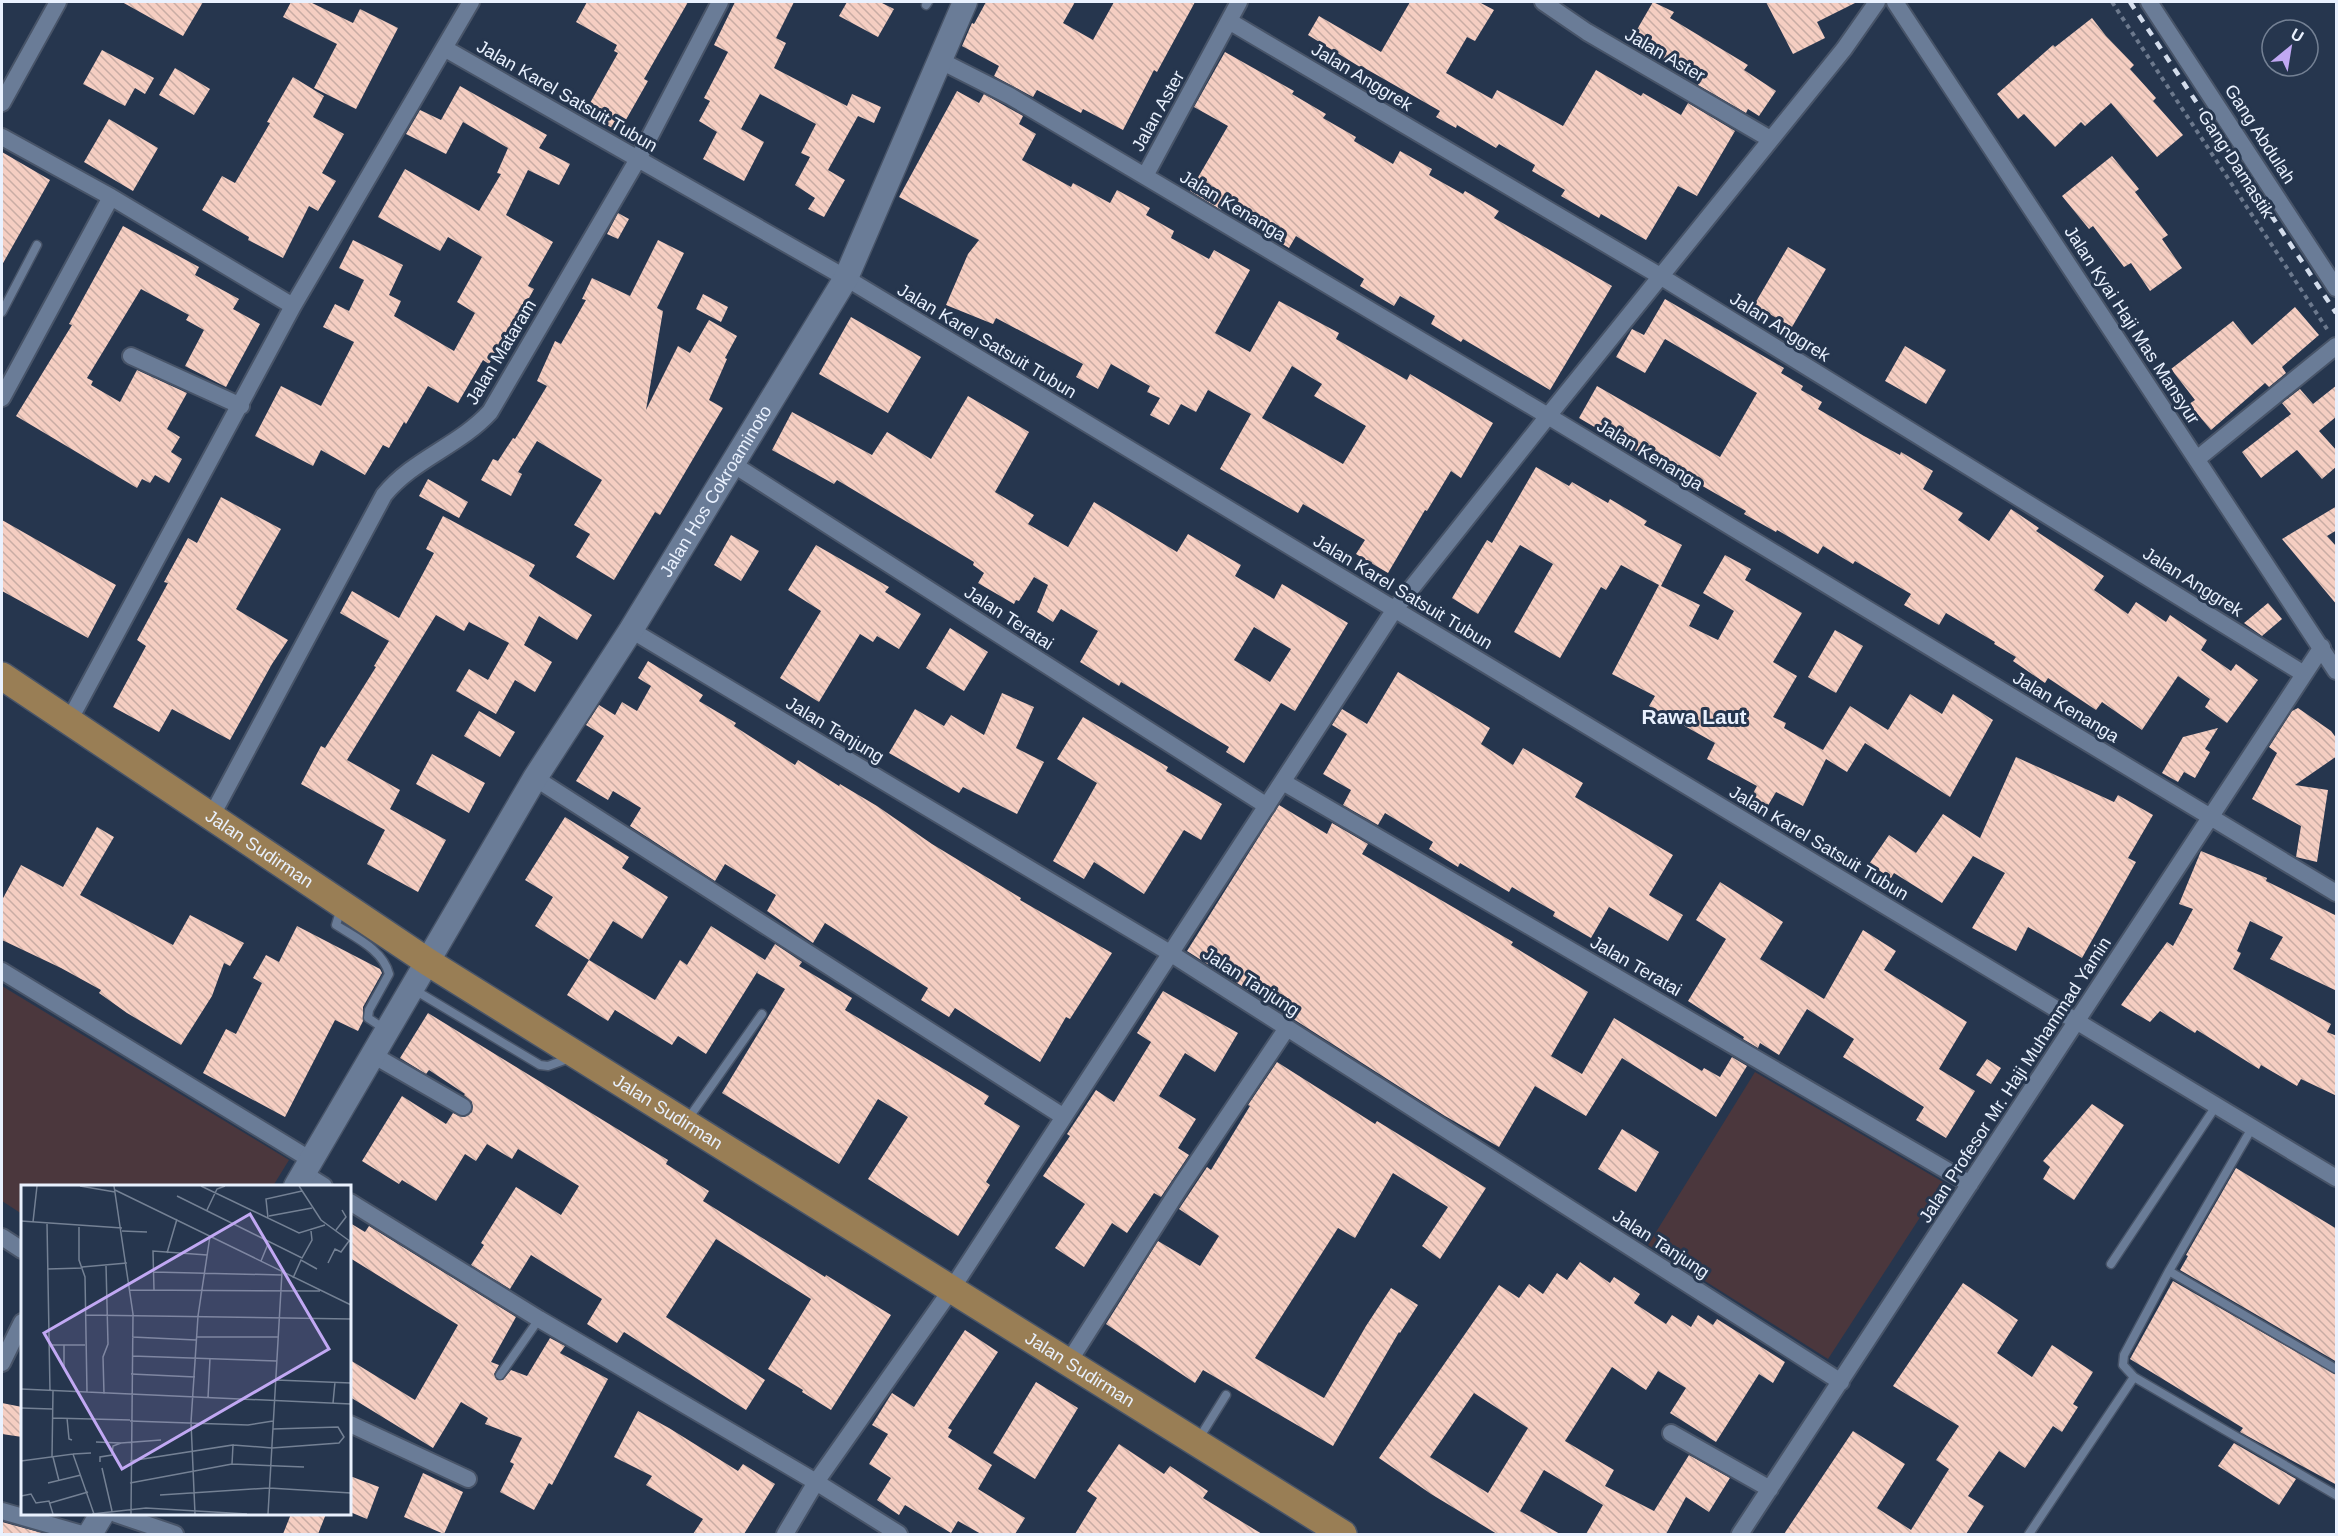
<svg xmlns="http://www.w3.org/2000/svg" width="2338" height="1536" viewBox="0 0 2338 1536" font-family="Arial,sans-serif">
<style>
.education{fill:#4b373d}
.building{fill:url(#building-back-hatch);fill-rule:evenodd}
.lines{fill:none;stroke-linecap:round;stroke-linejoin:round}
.lane-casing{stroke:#485468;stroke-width:11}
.street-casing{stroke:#485468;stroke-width:20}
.secondary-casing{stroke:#485468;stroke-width:27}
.primary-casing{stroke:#485468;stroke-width:30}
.path{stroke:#6c798d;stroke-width:4;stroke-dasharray:4.5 4.5;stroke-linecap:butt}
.lane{stroke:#6a7c97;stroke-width:8}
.street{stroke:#6a7c97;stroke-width:16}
.secondary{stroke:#6a7c97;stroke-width:24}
.primary{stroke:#997e55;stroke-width:27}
.rail{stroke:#d3dceb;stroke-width:4.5;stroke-dasharray:8 8;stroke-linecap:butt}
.labels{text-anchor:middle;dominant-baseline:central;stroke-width:6;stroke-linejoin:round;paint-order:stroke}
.street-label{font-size:18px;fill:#e9f1fe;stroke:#26364e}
.quarter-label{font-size:21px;font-weight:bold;fill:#e9f1fe;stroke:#26364e}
.inset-road{fill:none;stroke:#748194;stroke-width:1.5}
.view{fill:#c1a8f3;fill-opacity:0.15;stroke:#c1a8f3;stroke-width:3}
.inset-edge{fill:none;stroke:#e9f1fe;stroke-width:3}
</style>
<defs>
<pattern id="building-back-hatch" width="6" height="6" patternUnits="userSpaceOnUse" patternTransform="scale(1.5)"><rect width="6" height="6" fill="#f5cec2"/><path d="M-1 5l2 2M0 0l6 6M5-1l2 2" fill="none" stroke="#c9aca4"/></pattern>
</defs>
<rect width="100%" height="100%" fill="#26364e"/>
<path class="education" d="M2,986L289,1160L273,1186H22V1214L2,1201Z
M1755,1072L1943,1182L1828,1359L1648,1245Z"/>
<path class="building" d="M122,2H203L183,36Z
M291,2H310L353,23L360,9L398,28L356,109L314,88L337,44L283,17Z
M587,2H688L644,79L648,81L619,132L585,112L618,53L614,51L617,45L576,22Z
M735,2H794L776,38L786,43L774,68L847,106L852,94L881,107L874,123L858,116L828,170L845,180L824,217L808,209L815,198L795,185L810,157L801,153L816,124L760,94L741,129L764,142L744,181L703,159L717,132L699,121L710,101L704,98L728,52L714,45Z
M847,2H880L894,9L878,37L839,16Z
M986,2H1075L1063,23L1093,40L1114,2H1195L1157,72L1154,70L1123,130L1083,109L1081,113L1037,90L1033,97L994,76L999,66L962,46L972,23L974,24Z
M1410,2H1479L1494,10L1475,41L1467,37L1446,73L1492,99L1497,90L1563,126L1596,70L1641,96L1643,93L1681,115L1688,103L1735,131L1697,196L1678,186L1646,240L1601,214L1599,218L1561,196L1565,190L1532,171L1535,165L1499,144L1496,148L1457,125L1456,128L1436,117L1440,111L1361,66L1360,67L1308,35L1319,16L1381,52Z
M1653,2L1674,12L1670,18L1748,65L1744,70L1776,91L1759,116L1748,109L1746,113L1698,85L1700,81L1662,59L1667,51L1635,33Z
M1766,2H1857L1817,22L1825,38L1793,54Z
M2092,18L2106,36L2134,65L2130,69L2156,98L2153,101L2183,135L2157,157L2111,103L2085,126L2081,122L2055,147L2024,114L2018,119L1997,94L2053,45L2055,47Z
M102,50L154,78L145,94L135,88L125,106L83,84Z
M1225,52L1294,91L1292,94L1326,114L1323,118L1356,137L1354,141L1393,164L1400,151L1432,169L1429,175L1463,194L1465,191L1499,211L1494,218L1612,286L1550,390L1463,339L1461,342L1431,324L1435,316L1400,296L1394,306L1360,286L1364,279L1296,236L1289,248L1260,230L1264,224L1226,202L1221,210L1190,191L1228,126L1194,107Z
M175,68L210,89L194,115L159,95Z
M293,77L324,96L313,117L344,134L322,173L336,181L318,211L309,206L283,258L248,240L249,237L202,210L222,176L235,183L270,123L267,122Z
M460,86L547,135L539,148L570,164L559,185L528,170L506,215L553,242L528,286L534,289L510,332L508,331L489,364L483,360L458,403L428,386L406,424L404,422L389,448L383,445L365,475L321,450L313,466L255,436L281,386L321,406L354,342L323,327L335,304L349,311L364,280L339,268L353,240L403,265L389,295L401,301L394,316L454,351L475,313L457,302L482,257L448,237L440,251L378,217L405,169L479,211L501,174L497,173L508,148L463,122L446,154L406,134L420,110L441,120Z
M957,91L979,103L984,94L1023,116L1019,124L1036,134L1022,160L1071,187L1073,183L1110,203L1117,190L1150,208L1146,215L1174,231L1171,238L1209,259L1214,250L1250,270L1215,333L1250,352L1279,301L1339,333L1336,339L1407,380L1410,374L1493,423L1461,478L1451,471L1427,511L1425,510L1388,573L1356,554L1365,540L1303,504L1298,513L1220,469L1251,414L1208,390L1196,412L1181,404L1169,425L1150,415L1160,398L1147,392L1150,386L1111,364L1098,389L1076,377L1083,364L996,318L993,324L946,305L968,254L979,240L899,197ZM1292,366L1322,384L1314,396L1366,426L1343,464L1262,418Z
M109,119L158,148L133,191L84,162Z
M2,152L50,180L2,265Z
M2112,156L2139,189L2135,192L2168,235L2162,239L2182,268L2150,291L2131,263L2124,267L2093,226L2089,229L2062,196Z
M618,213L629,219L618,239L607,234Z
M123,226L199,267L195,275L239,299L233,309L260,324L226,387L185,366L204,330L186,320L189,315L141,289L87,378L93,381L91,385L120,402L137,370L187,393L167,429L180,437L171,452L182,459L169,483L155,475L150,483L142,479L137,488L16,416L72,325L69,324Z
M658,240L684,253L657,308L663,311L646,410L678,346L690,353L709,320L737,336L725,358L727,359L709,400L723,408L660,515L655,512L614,580L576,557L590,534L574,525L602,480L537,441L518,472L522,474L511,496L481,480L493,459L498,461L513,438L515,439L547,386L537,381L555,341L561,344L586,300L582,299L592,278L630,296Z
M1788,247L1826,269L1792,327L1754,305Z
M703,294L728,307L721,322L696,309Z
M1665,299L1784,368L1781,373L1803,386L1801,390L1822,402L1818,409L1864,436L1900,455L1901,452L1933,471L1923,489L1963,513L1958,520L1989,541L2011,509L2039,528L2036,531L2104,576L2094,590L2128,614L2136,602L2166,622L2170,615L2207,640L2201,650L2231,671L2236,664L2258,680L2227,723L2205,707L2210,699L2178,676L2142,730L2102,702L2096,710L2048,678L2045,683L2013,661L2016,657L1994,644L1995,642L1946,613L1939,625L1904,605L1911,594L1855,561L1853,564L1823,546L1818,554L1777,530L1776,532L1744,514L1746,511L1699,484L1698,487L1579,418L1597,386L1720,457L1757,393L1665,339L1645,373L1616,357L1632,329L1644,335Z
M2295,307L2319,335L2282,367L2286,373L2269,387L2265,383L2211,430L2189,404L2195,400L2171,369L2233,321L2252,345Z
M851,317L921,357L888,413L819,374Z
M1905,346L1946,370L1926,404L1885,381Z
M2337,385V416L2319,431L2337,451V466L2322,479L2297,450L2261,478L2242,452L2291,414L2282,403L2300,389L2313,404Z
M968,396L1029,432L995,492L1034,515L1028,524L1068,547L1094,502L1177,552L1188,534L1241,565L1235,576L1274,599L1282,584L1348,623L1295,711L1281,703L1244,763L1226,752L1229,747L1121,682L1119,686L1080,662L1098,631L1061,609L1053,622L1037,612L1048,585L1034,577L1019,601L1016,600L1014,604L978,583L984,573L973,565L974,562L837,480L834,484L772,450L792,412L872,455L887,432L931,459ZM1254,627L1291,649L1270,682L1234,660Z
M1536,467L1569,486L1572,482L1608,503L1610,499L1647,521L1644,525L1682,545L1661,586L1700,605L1689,626L1718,640L1734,611L1703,593L1725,555L1751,569L1745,580L1802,613L1773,662L1797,676L1773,717L1786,723L1784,728L1823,750L1850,706L1888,730L1910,694L1942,714L1953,694L1993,720L1950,797L1865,743L1847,772L1826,759L1803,806L1776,792L1763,814L1747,804L1757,786L1707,759L1715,743L1649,706L1655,696L1612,674L1659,585L1621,565L1606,590L1601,587L1560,658L1514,632L1553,564L1520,545L1478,614L1452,598L1487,540L1492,543Z
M428,479L468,502L459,518L419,496Z
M221,497L281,529L236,609L288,640L272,664L230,740L172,709L159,732L113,707L146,646L137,640L168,583L164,582L188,538L197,543Z
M2337,506V530L2327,536L2337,547V605L2282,539Z
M443,516L535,565L529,576L592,615L577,640L539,616L524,645L552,662L535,692L515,680L496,714L456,691L469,669L488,680L509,643L469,622L464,631L436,615L347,760L400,790L390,809L446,840L418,892L367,864L385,830L301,784L321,746L325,748L376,667L374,666L389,641L340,613L352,591L399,618L434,553L426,549Z
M2,520L116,585L88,638L2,591Z
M731,535L759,551L741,581L714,565Z
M816,545L889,587L885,592L921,614L899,649L877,636L873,642L860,634L819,702L780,678L821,611L788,590Z
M2268,603L2282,619L2262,636L2244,623Z
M950,628L988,652L964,691L926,668Z
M1835,630L1863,646L1836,693L1808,677Z
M648,661L703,695L699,701L736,723L734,726L795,765L798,760L839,786L840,784L877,806L932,844L1021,898L1020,900L1112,953L1070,1019L1066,1017L1040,1062L955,1008L949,1017L921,1000L928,988L825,923L813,943L767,911L776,895L725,864L715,881L630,826L641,808L613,791L608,800L576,781L604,736L586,725L599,705L615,715L622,702L637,711L651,686L638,678Z
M1398,672L1490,728L1481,744L1513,765L1523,748L1583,783L1575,797L1673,855L1649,895L1683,915L1668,941L1609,907L1591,938L1553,916L1555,912L1512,887L1509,892L1460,863L1458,867L1429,849L1433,842L1385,813L1378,825L1343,805L1351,790L1323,774L1347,734L1332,725L1342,709L1367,724Z
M1002,693L1034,707L1016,748L1044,762L1017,814L963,787L959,793L889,753L915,709L944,726L951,715L984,735Z
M2298,708L2331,731L2337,739V756L2295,785L2328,790L2317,862L2296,857L2301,826L2252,799L2277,753L2269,747L2292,711Z
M479,711L515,732L500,757L464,736Z
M1083,717L1168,767L1166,771L1222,804L1201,840L1184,830L1144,894L1094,862L1084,879L1053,861L1097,783L1057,759Z
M2218,728L2205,749L2210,752L2195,778L2184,772L2178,782L2162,773L2183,737Z
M432,754L485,783L469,813L416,784Z
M2016,757L2114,802L2118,795L2153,815L2128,858L2136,862L2082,958L2028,927L2016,951L1972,928L2005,873L1973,856L1942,903L1894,873L1891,878L1869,864L1889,835L1916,853L1943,814L1980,838Z
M1279,805L1327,834L1332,823L1368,844L1362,854L1513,942L1511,945L1588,992L1551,1056L1582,1074L1614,1018L1702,1071L1704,1068L1720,1077L1732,1057L1747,1066L1716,1117L1622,1058L1586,1116L1535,1086L1499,1147L1445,1116L1187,951Z
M565,817L629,857L622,868L668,897L642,939L613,921L589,960L535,926L553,897L525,880Z
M97,827L114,837L80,895L173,945L190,915L244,943L230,966L224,963L212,996L181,1045L127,1013L99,993L101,990L61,968L2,940V900L21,865L63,887Z
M2201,851L2267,878L2266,881L2337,916V991L2270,959L2283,937L2250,921L2237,951L2241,953L2233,969L2331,1024L2327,1032L2337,1036V1096L2301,1079L2297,1086L2261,1065L2259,1069L2197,1030L2195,1033L2160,1011L2150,1022L2121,1005L2167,942L2173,946L2193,909L2179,904Z
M1720,882L1783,922L1760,959L1824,999L1863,930L1896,951L1884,970L1967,1022L1939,1069L1975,1091L1946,1138L1916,1120L1924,1107L1843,1057L1854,1039L1807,1009L1779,1055L1760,1043L1758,1048L1743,1039L1744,1037L1688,1001L1726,939L1696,920Z
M297,926L380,969L382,973L363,1007V1021L358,1031L335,1020L285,1117L203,1073L226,1029L236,1034L262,983L253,978L266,955L279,962Z
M711,926L765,960L775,944L802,962L799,966L852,998L845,1010L989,1096L984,1104L1020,1126L986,1182L990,1185L958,1236L868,1179L908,1117L878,1099L839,1164L722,1093L785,989L757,973L759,969L706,1054L678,1036L672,1045L615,1010L608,1021L567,995L589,960L655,1000L680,960L687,965Z
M1163,991L1238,1033L1215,1072L1185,1053L1159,1096L1196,1119L1178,1148L1189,1155L1161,1197L1154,1193L1127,1233L1112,1223L1084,1267L1055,1248L1085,1204L1043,1176L1070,1136L1067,1134L1096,1090L1114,1102L1151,1042L1137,1033Z
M428,1013L668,1160L666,1164L709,1191L703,1201L825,1277L826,1275L891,1315L831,1410L802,1392L803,1390L768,1369L811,1299L716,1239L666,1317L765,1380L746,1410L624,1332L617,1343L587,1324L602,1299L531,1255L510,1289L471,1265L484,1245L481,1243L516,1187L561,1215L579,1186L518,1149L512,1159L487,1144L476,1161L465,1154L436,1201L402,1180L399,1184L362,1161L402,1096L446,1124L453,1113L464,1117L472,1112V1102L464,1095L465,1094L429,1070L426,1074L400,1058Z
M1987,1059L2001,1068L1991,1084L1976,1075Z
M1277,1062L1375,1124L1377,1121L1486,1188L1440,1259L1422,1246L1448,1207L1393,1173L1355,1238L1338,1228L1255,1358L1324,1398L1366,1326L1391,1288L1418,1305L1400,1333L1399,1332L1333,1446L1203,1370L1195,1383L1106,1324L1158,1241L1200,1266L1219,1236L1179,1209L1207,1167L1211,1170L1250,1106L1248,1105Z
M2092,1104L2124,1125L2074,1200L2043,1179L2050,1167L2043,1161Z
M1622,1129L1659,1152L1636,1192L1598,1169Z
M2236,1168L2337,1229V1362L2180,1270L2188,1256L2186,1255Z
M350,1223L365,1232L369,1226L516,1317L491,1362L499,1365L494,1374L497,1380H503L511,1370L527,1376L550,1338L565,1346L560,1353L608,1379L552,1485L549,1483L534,1510L500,1492L514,1464L510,1462L522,1438L485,1424L488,1418L461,1402L433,1448L350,1397V1360L415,1400L458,1325L350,1258Z
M1580,1262L1610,1283L1614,1277L1640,1294L1634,1303L1666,1324L1672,1315L1691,1327L1698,1315L1713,1325L1717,1319L1785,1362L1773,1383L1759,1374L1716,1442L1670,1413L1686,1388L1658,1371L1646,1390L1612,1367L1565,1441L1614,1470L1605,1486L1654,1511L1689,1455L1730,1478L1709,1512L1686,1497L1666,1534H1586L1603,1505L1544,1470L1520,1511L1560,1534H1497L1431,1494L1379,1458L1499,1285L1519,1298L1529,1284L1543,1294L1557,1273L1567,1280ZM1474,1393L1528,1428L1488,1493L1430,1457Z
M2173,1281L2337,1375V1485L2240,1432L2243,1428L2130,1359Z
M1963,1283L2018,1320L1997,1353L2032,1377L2052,1345L2093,1372L2073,1404L2078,1407L2062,1432L2053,1426L2025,1468L1999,1451L1968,1496L1984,1506L1966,1534H1784L1853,1431L1905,1464L1877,1508L1911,1530L1949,1469L1936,1460L1959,1426L1893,1386Z
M965,1330L998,1352L948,1428L952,1430L948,1437L992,1465L978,1489L1025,1518L1015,1534H981L958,1521L951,1533L905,1505L899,1515L877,1500L891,1478L869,1464L888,1434L872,1425L892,1393L914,1407Z
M1036,1382L1078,1408L1035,1479L993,1453Z
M2,1403L22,1407V1437L2,1434Z
M638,1411L669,1428L738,1471L743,1464L775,1484L744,1534H693L703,1519L646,1485L652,1476L614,1457Z
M2234,1443L2296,1479L2279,1505L2218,1466Z
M1119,1444L1164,1474L1170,1466L1208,1491L1203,1498L1262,1534H1075L1097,1498L1087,1491Z
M423,1473L463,1492L444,1534L404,1517Z
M350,1476L379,1487L367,1519L350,1512Z
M291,1514H326L318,1534H283Z
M2,1522L46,1534H2Z"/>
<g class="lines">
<defs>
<path id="lane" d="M926,5L928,2
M2,312L37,245
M341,908L336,925C356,938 383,950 389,974L369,1010L368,1018L386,1030
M413,989L540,1065L548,1066L570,1058
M688,1119L762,1014
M2252,1128L2169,1271L2336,1369
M2111,1264L2216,1106
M500,1375L539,1319
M2134,1377L2123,1365L2124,1355L2169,1271
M1198,1440L1226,1395
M2029,1534L2134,1377L2336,1495"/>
<path id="street" d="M1543,2L1587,32L1770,139
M1895,2L2336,671
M2149,2L2336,288
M1229,21L1660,276L2304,674
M444,48L846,278L2336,1178
M939,60L1010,96L1548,416L2336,893
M2,103L58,2
M2,137L111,197L293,306
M1145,176L1239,2
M131,356L241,406
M2,398L111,197
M2197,459L2336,346
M731,463L1267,806
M631,630L1170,953L1841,1382
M69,721L293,306L471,2
M535,778L1064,1117
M1283,782L1970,1184
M211,817L384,495C413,459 459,446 490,412L638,159L720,2
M2,971L311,1160
M373,1055L463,1107
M303,1173L324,1186
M350,1202L539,1319L816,1482L899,1534
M2,1237L22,1250
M2,1363L22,1322
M1068,1363L1181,1186L1287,1028
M350,1424L468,1479
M1671,1433L1770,1489
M2,1511L82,1534
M116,1514L175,1534
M785,1534L816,1482L951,1290L1395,609L1548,416L1844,49L1877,2
M1740,1534L2322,647"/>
<g id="secondary">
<path id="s1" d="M296,1186L535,778L631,630L846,278L965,2"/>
<path d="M90,1534L102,1514"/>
</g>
<g id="primary">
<path id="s2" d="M2,676L428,962L1343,1534"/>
</g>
</defs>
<use href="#lane" class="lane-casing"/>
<use href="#street" class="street-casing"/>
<use href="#secondary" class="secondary-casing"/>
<use href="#primary" class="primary-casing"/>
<path class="path" d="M2112,2L2329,332"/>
<use href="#lane" class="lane"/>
<use href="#street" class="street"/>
<use href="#secondary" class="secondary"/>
<use href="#primary" class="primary"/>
<path class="rail" d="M2130,2L2336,313"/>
</g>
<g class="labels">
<g class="street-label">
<text transform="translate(1665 55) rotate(30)">Jalan Aster</text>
<text transform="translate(1362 77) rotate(31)">Jalan Anggrek</text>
<text transform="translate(567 96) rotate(30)">Jalan Karel Satsuit Tubun</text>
<text transform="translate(1158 111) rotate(-61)">Jalan Aster</text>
<text transform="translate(2260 134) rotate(57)">Gang Abdulah</text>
<text transform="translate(2236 164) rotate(57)">Gang Damastik</text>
<text transform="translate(1233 206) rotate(31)">Jalan Kenanga</text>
<text transform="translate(2132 325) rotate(57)">Jalan Kyai Haji Mas Mansyur</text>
<text transform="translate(1780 327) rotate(32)">Jalan Anggrek</text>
<text transform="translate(987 341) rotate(31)">Jalan Karel Satsuit Tubun</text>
<text transform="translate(501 352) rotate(-59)">Jalan Mataram</text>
<text transform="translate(1650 455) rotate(31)">Jalan Kenanga</text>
<text stroke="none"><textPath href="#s1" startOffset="812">Jalan Hos Cokroaminoto</textPath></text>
<text transform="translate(2193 582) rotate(32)">Jalan Anggrek</text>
<text transform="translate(1403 592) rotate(31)">Jalan Karel Satsuit Tubun</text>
<text transform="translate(1009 618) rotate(33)">Jalan Teratai</text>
<text transform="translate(2066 707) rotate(31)">Jalan Kenanga</text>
<text transform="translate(835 730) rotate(31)">Jalan Tanjung</text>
<text transform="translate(1819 843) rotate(31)">Jalan Karel Satsuit Tubun</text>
<text stroke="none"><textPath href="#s2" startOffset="310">Jalan Sudirman</textPath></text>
<text transform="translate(1636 966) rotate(30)">Jalan Teratai</text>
<text transform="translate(1251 982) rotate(33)">Jalan Tanjung</text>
<text transform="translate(2015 1080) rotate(-57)">Jalan Profesor Mr. Haji Muhammad Yamin</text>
<text stroke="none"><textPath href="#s2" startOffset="796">Jalan Sudirman</textPath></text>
<text transform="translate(1661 1244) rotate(33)">Jalan Tanjung</text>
<text stroke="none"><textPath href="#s2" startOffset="1282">Jalan Sudirman</textPath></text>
</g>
<g class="quarter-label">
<text x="1694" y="716">Rawa Laut</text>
</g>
</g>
<g transform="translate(21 1185)">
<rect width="330" height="330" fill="#26364e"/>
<path class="inset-road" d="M59,1L94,7M93,1L112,129L110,329M180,1L278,48L304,40M278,1L300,35L330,57M94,5L330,120M156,11L281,73L291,55L290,46M186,25L196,4L204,1M248,31L291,23M247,33L245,14L281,6M0,36L101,43M12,37L16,1M26,38L29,206M58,42V75L64,92L66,207M315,45L325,32L321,25M101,46L126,47M146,68L156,34M240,76L247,59M307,78L314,64L320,67L328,56M61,82L106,78M27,84L62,83M132,87L261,90M272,93L280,75L296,84M109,105L299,106M133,105L132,66L186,70M64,130L330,134M111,152L175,155M176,152H257M28,160H64M43,160V184M111,171L256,176M110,189L174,192M255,195L330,198M0,204L330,219M83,209L82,172L87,159L85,80M187,213L189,173M312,218L314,197M0,223L31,224M31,233L109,235M46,233L48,254L51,255M109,236L227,240L252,236M75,257L100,258M212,260L251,263L318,258L323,252L317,242L252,244M52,269L70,268M31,272L32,206M32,272L38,296M0,276L52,269L73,329M109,276L212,260L211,279M79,277V272L91,270L92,261L100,258L140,255M81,283L91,326M27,298L60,290M109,298L211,279L283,282M139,310L248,303L330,308M0,311L10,309L15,318L28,316L32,329M29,318L67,307M71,329L125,323L226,329M174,329L170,237L177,131L189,51M247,329L261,87"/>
<path class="view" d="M229,29L308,164L101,284L23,148Z"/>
<rect width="330" height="330" class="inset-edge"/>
</g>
<rect width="2338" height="1536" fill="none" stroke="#e9f1fe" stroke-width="6"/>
<g transform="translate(2290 48) rotate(30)"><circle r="28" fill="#26364e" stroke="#748194" stroke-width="1.5"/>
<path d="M0-4.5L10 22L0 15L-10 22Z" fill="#c1a8f3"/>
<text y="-9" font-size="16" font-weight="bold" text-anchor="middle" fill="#e9f1fe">U</text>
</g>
</svg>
